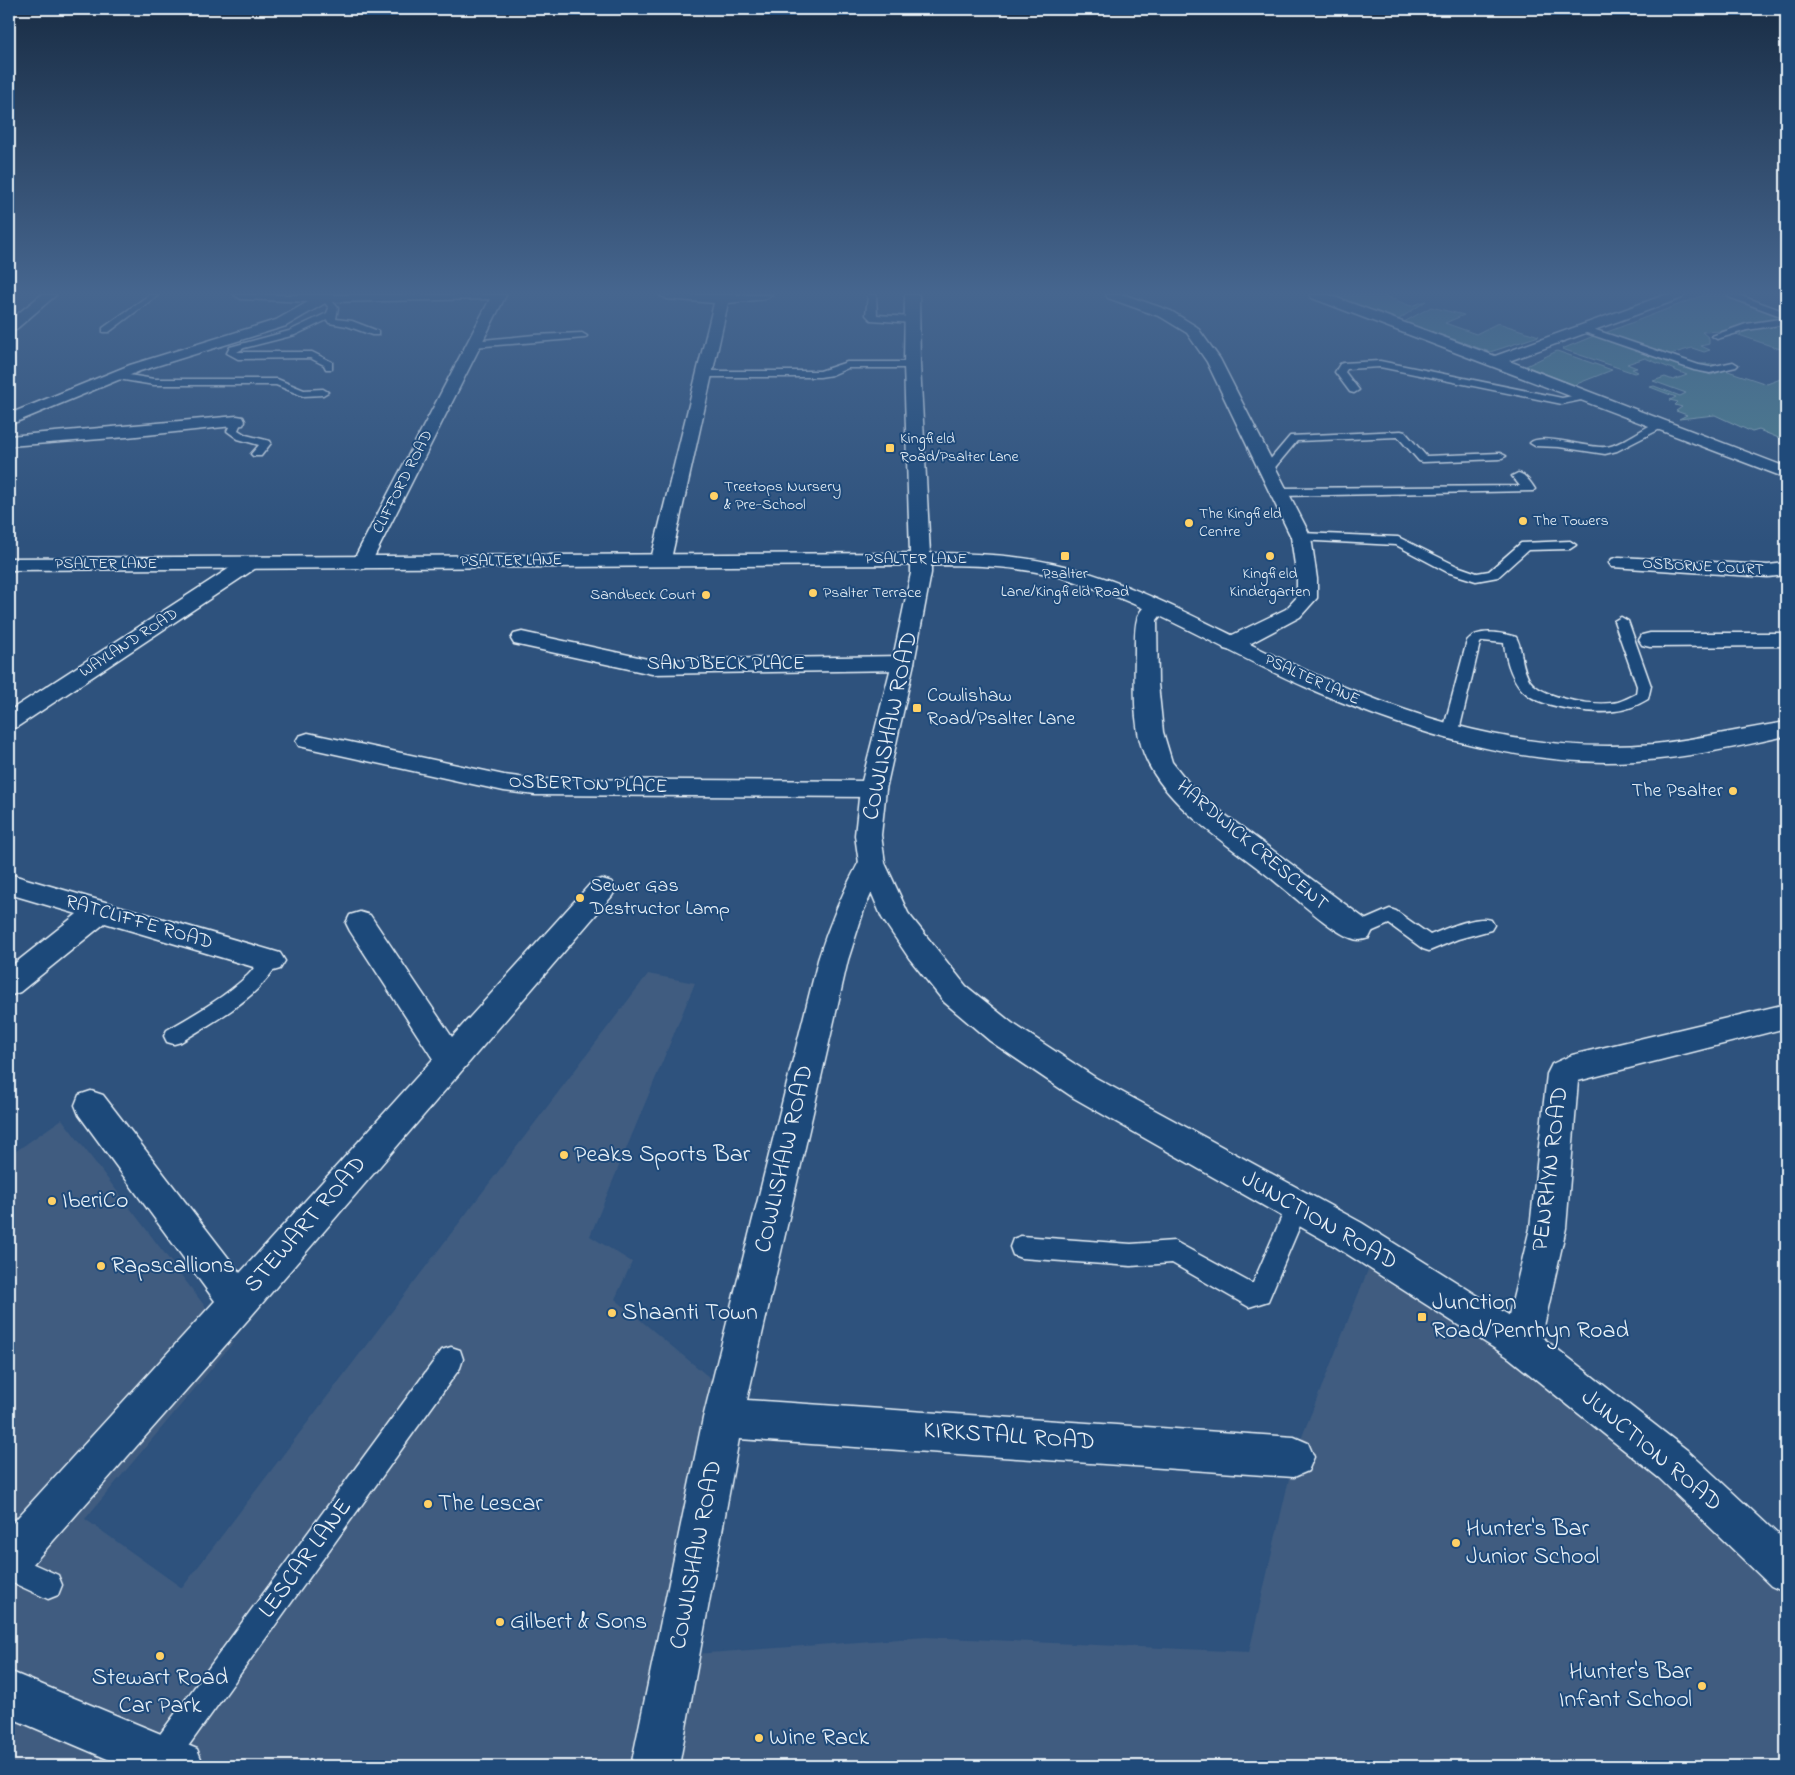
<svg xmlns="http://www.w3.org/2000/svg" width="1795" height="1775" viewBox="0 0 1795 1775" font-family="'Indie Flower',sans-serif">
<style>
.built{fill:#3f5c80}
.green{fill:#4f828e;stroke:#9cbac3}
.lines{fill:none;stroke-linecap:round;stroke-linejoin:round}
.service-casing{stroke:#e8f1f8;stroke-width:3}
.minor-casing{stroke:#e8f1f8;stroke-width:3}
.tertiary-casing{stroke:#e8f1f8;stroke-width:3}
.service{fill:#1f4a7a;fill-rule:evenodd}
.minor{fill:#1f4a7a;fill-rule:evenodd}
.tertiary{fill:#1f4a7a;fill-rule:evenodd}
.poi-dot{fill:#ffd166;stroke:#1f4a7a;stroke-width:2}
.labels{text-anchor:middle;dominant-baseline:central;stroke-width:4;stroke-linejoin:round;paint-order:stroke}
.far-poi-label{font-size:16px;fill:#e8f1f8;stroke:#1f4a7a;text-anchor:start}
.far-street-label{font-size:16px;fill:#e8f1f8;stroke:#1f4a7a}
.street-label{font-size:20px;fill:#e8f1f8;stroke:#1f4a7a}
.poi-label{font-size:20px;fill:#e8f1f8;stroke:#1f4a7a;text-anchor:start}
.near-street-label{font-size:24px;fill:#e8f1f8;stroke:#1f4a7a}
.near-poi-label{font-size:24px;fill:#e8f1f8;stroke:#1f4a7a;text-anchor:start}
</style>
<rect width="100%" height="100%" fill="#2e527d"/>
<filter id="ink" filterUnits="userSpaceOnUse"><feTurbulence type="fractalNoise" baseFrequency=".02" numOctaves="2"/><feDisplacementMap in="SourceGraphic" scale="10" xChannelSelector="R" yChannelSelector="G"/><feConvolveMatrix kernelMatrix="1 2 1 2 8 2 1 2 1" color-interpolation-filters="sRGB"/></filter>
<g filter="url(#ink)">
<path class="built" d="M648,974L695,983L590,1236L632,1262L615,1299L722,1388L667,1656L926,1637L1249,1652L1294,1457L1373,1257L1522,1366L1660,1481L1786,1593V1766H9V1156L62,1119L233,1343L85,1519L182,1588Z"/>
<path class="green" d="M1332,295H1382L1411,306L1426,301L1398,320Z
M1704,295H1726L1783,316L1780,320L1723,331L1702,332L1709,338V344L1701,346L1710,350L1704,352L1692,348L1671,354C1679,358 1695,365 1703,364C1708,364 1709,363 1715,365L1709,368H1699L1602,334Z
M1431,307L1464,315L1445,323L1476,334L1498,323L1539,336L1490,352L1404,322Z
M1786,323V347L1780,349L1736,334L1754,328Z
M1596,335L1711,375L1725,370L1767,384L1786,377V441L1759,430L1752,432L1715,415L1679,419L1687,415L1676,411L1682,407L1675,405L1678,402L1670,400L1676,397L1650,387L1654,386L1680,396L1686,393L1653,381L1665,377L1673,380L1687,375L1645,358L1627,364L1637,368L1632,369L1638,372L1634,373L1562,349Z
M1557,351L1612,370L1574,385L1526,366Z"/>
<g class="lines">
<defs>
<path id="service" d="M149,295H158L109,332H103V328Z
M325,295L328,296L338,308L336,319L352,321L378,331V335H372L347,326L329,323L327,320L295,335L244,348L237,352H312L332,362V369H326L324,365L310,358L238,359L227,353L230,347L289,331L327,313L329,308L321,298Z
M868,295H876L877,315L912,317L917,320L912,323L871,320L866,315Z
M1728,295H1739L1786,312V318L1729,297Z
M1786,318V324L1747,330L1717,339L1712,336L1746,324Z
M1584,326L1699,365L1710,367L1733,362L1738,365L1736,367L1710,373L1694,370L1581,331L1579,329Z
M582,333L587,336L585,338L473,347L468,344L473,341L534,335Z
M1380,361L1562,398L1587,393L1592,396L1591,398L1562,404L1380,367L1347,369L1345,372L1359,390L1354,393L1350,392L1335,372L1340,364L1343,363Z
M847,362H912L917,365L912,368H848L832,375L820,377H704L699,374L704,371H820Z
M116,373L154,379H277L304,390L323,389L328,392L323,395L303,396L276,385H154L112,378L111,376Z
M237,418L242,421L238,430L246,435L270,441L271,443L261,456H253L251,454L259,445L238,439L227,431L233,419Z
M1662,421L1667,424L1666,426L1617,451L1605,454L1559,447L1535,446L1530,443C1541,432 1590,449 1606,447C1621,446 1645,425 1662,421Z
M1401,431L1405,432L1426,456L1500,453L1506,456L1500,459L1423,462L1419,461L1398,437L1297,441L1272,471L1268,472L1262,469L1290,436Z
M1518,473C1525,474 1531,483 1535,489L1533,491L1280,496L1274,492L1280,488L1520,486L1512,476Z
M1301,533L1398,537L1457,566L1477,573L1489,571L1521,543L1570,541L1576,545L1570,549L1528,550L1498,577L1476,581L1447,572L1396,545L1297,540L1295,537Z
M1621,617L1628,621L1651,686L1648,699C1638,705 1627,710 1615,711C1595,714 1545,708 1528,695C1513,684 1506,662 1504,643L1483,641L1480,643L1459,731L1456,734H1446L1443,731L1467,641C1477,628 1502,633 1516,637C1523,648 1520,666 1530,681C1544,699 1596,707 1618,702C1624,700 1630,697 1636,694L1637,686L1614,621Z
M1390,909L1396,911L1430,935C1445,929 1476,915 1491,920L1494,925L1491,930L1458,939L1429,951L1423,949L1389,924L1359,937L1353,935L1350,930L1353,925Z
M270,954L277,956L279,961C259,998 216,1020 181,1042L174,1044L167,1042L164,1036L167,1030C195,1014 225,997 248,975C255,968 260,957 270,954Z
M1297,1197L1305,1200L1308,1207L1268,1301L1249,1307L1172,1263L1131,1266L1021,1258L1013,1255L1010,1247L1013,1239L1021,1236L1131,1244L1174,1241L1251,1283H1253L1289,1200Z
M451,1347L460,1350L463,1359L460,1368L174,1766H149L146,1759L150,1748L442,1350Z
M9,1553L58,1575L62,1585L58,1595L48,1599L9,1581Z"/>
<path id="minor" d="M41,295H56L14,331L9,332V321Z
M234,295H506L369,567L362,569L355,567L352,563L490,299L327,302L286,326L140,371L9,425V414L130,365L276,320L308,302L241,299Z
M660,295H772L765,299L728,303L671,559L668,563L661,565L654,563L651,559L714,303L667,299Z
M1106,295H1125L1171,311L1197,327L1220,359L1311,537L1317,579V598L1300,617L1240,649L1232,651L1224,649L1221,644L1224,639L1286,609L1297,597V579L1291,537L1207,362L1187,333L1161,317L1108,298Z
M1310,295H1329L1495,356L1665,295H1684L1682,298L1509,361L1786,467V478L1312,298Z
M237,416L243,417L245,421L243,425L127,437L9,446V436Z
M1619,557L1768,565L1786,563V575L1768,577L1612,567L1609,563L1612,559Z
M249,558L256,560L259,564L256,568L17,727L9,729V711L242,560Z
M1156,601L1163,603L1167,607L1157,620L1158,684L1163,732L1172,762L1192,787L1224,814L1369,922L1373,930L1369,938C1362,940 1358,941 1351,938C1331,931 1296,898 1278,884C1236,849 1173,813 1148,763C1131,730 1135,684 1135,647C1135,628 1134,606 1156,601Z
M522,632L652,660L903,656L911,658L914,663L911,668L903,670L652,674L514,644L511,639L514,634Z
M1650,633H1786V646L1650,647L1642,645L1639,640L1642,635Z
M308,733L504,775L535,779L873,781L882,783L886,789L882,795L873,797L535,795L504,791L299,746L296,741L299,736Z
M872,853L882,856L885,863L864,910L848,960L747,1400L1294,1437L1308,1443L1314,1457L1308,1471L1294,1477L739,1439L679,1766H631L703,1418L818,960C829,924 844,889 862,856Z
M9,874L270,950L280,953L285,961L280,969L270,972L105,923L20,992L9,996V968L77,914L9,894Z
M602,879L612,882L616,889L612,896L252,1315L24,1574L9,1580V1527L215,1301L79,1115L75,1105L79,1095L91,1091L103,1095L240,1273L433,1059L350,931L346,923L350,915L360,912L370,915L452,1037L592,882Z
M1786,1004V1028L1578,1081L1566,1228L1540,1344L1534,1357L1521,1363L1508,1357L1502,1344L1530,1228L1547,1074L1552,1064L1572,1055Z"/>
<path id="tertiary" d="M905,295H919L920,365L930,553C976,553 1023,555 1068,567C1133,584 1193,616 1254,646C1318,677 1384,706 1454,725C1518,742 1587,750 1654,744C1698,739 1742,729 1786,722V736C1737,747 1686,758 1636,761C1523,768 1412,733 1310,689C1226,653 1148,602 1060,577C1018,566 974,565 931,565V573L914,663L886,789L881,835L885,863L908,913L966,986L1012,1023L1096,1078L1362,1223L1534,1331L1687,1450L1786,1542V1593L1771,1586L1659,1478L1508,1357L1336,1247L1074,1098L990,1041L944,1002L909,958L882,918L859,863L855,835L860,789L892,663L911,573V565L9,570V558L910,553L904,365Z
M9,1671L197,1749L204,1766H124L9,1717Z"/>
</defs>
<use href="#service" class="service-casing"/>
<use href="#minor" class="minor-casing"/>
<use href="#tertiary" class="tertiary-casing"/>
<use href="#service" class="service"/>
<use href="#minor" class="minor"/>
<use href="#tertiary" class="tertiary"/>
</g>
</g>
<linearGradient id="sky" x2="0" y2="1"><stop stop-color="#192d45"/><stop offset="0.54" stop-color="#46668f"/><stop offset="1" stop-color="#46668f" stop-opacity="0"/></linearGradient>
<rect width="1795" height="543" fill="url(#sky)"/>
<g class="poi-dot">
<rect x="885" y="443" width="10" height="10" rx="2.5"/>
<circle cx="714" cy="496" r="5"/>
<circle cx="1523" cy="521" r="5"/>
<circle cx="1189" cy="523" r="5"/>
<rect x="1060" y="551" width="10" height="10" rx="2.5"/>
<circle cx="1270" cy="556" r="5"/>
<circle cx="813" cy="593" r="5"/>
<circle cx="706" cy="595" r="5"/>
<rect x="912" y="703" width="10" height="10" rx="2.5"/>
<circle cx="1733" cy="791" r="5"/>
<circle cx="580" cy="898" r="5"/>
<circle cx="564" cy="1155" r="5"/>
<circle cx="52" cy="1201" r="5"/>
<circle cx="101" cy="1266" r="5"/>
<circle cx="612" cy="1313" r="5"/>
<rect x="1417" y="1312" width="10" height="10" rx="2.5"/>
<circle cx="428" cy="1504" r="5"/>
<circle cx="1456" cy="1543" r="5"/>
<circle cx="500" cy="1622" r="5"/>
<circle cx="160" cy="1656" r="5"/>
<circle cx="1702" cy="1686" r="5"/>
<circle cx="759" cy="1738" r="5"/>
</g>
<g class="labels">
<g class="far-poi-label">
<text x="900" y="439">Kingfield<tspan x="900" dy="18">Road/Psalter Lane</tspan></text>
<text x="724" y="487">Treetops Nursery<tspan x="724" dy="18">&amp; Pre-School</tspan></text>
<text x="1199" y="514">The Kingfield<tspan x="1199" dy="18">Centre</tspan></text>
<text x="1533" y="521">The Towers</text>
<text x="1065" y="574" text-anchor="middle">Psalter<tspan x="1065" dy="18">Lane/Kingfield Road</tspan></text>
<text x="1270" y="574" text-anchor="middle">Kingfield<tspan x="1270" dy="18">Kindergarten</tspan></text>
<text x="823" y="593">Psalter Terrace</text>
<text x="696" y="595" text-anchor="end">Sandbeck Court</text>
</g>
<g class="far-street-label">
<text transform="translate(403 482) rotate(-63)">CLIFFORD ROAD</text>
<text x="916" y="559">PSALTER LANE</text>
<text transform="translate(511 561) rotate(-1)">PSALTER LANE</text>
<text x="106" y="564">PSALTER LANE</text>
<text transform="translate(1703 567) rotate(3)">OSBORNE COURT</text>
<text transform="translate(129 643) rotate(-33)">WAYLAND ROAD</text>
<text transform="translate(1312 680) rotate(24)">PSALTER LANE</text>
</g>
<g class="street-label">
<text x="726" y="664">SANDBECK PLACE</text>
<text transform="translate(588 785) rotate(2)">OSBERTON PLACE</text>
<text transform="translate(1252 846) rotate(40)">HARDWICK CRESCENT</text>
<text transform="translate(139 923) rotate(16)">RATCLIFFE ROAD</text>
</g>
<g class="poi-label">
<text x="927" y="696">Cowlishaw<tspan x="927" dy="23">Road/Psalter Lane</tspan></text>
<text x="1723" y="791" text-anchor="end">The Psalter</text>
<text x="590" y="886">Sewer Gas<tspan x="590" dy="23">Destructor Lamp</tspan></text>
</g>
<g class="near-street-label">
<text transform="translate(891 726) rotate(-78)">COWLISHAW ROAD</text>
<text transform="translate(785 1159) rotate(-77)">COWLISHAW ROAD</text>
<text transform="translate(1551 1169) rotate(-83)">PENRHYN ROAD</text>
<text transform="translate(1319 1221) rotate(30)">JUNCTION ROAD</text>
<text transform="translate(306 1225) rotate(-49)">STEWART ROAD</text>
<text transform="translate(1009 1437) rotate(4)">KIRKSTALL ROAD</text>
<text transform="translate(1651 1451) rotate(40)">JUNCTION ROAD</text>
<text transform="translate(697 1555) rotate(-79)">COWLISHAW ROAD</text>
<text transform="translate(306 1559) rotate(-54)">LESCAR LANE</text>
</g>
<g class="near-poi-label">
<text x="574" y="1155">Peaks Sports Bar</text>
<text x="62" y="1201">IberiCo</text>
<text x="111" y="1266">Rapscallions</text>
<text x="1432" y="1303">Junction<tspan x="1432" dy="28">Road/Penrhyn Road</tspan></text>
<text x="622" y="1313">Shaanti Town</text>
<text x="438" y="1504">The Lescar</text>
<text x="1466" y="1529">Hunter's Bar<tspan x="1466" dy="28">Junior School</tspan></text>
<text x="510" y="1622">Gilbert &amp; Sons</text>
<text x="1692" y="1672" text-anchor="end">Hunter's Bar<tspan x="1692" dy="28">Infant School</tspan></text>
<text x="160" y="1678" text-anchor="middle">Stewart Road<tspan x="160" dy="28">Car Park</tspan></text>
<text x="769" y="1738">Wine Rack</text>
</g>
</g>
<rect width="1795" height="1775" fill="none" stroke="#1f4a7a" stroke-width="30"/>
<rect x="15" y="15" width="1765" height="1745" fill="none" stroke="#e8f1f8" stroke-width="2" filter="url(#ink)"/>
</svg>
